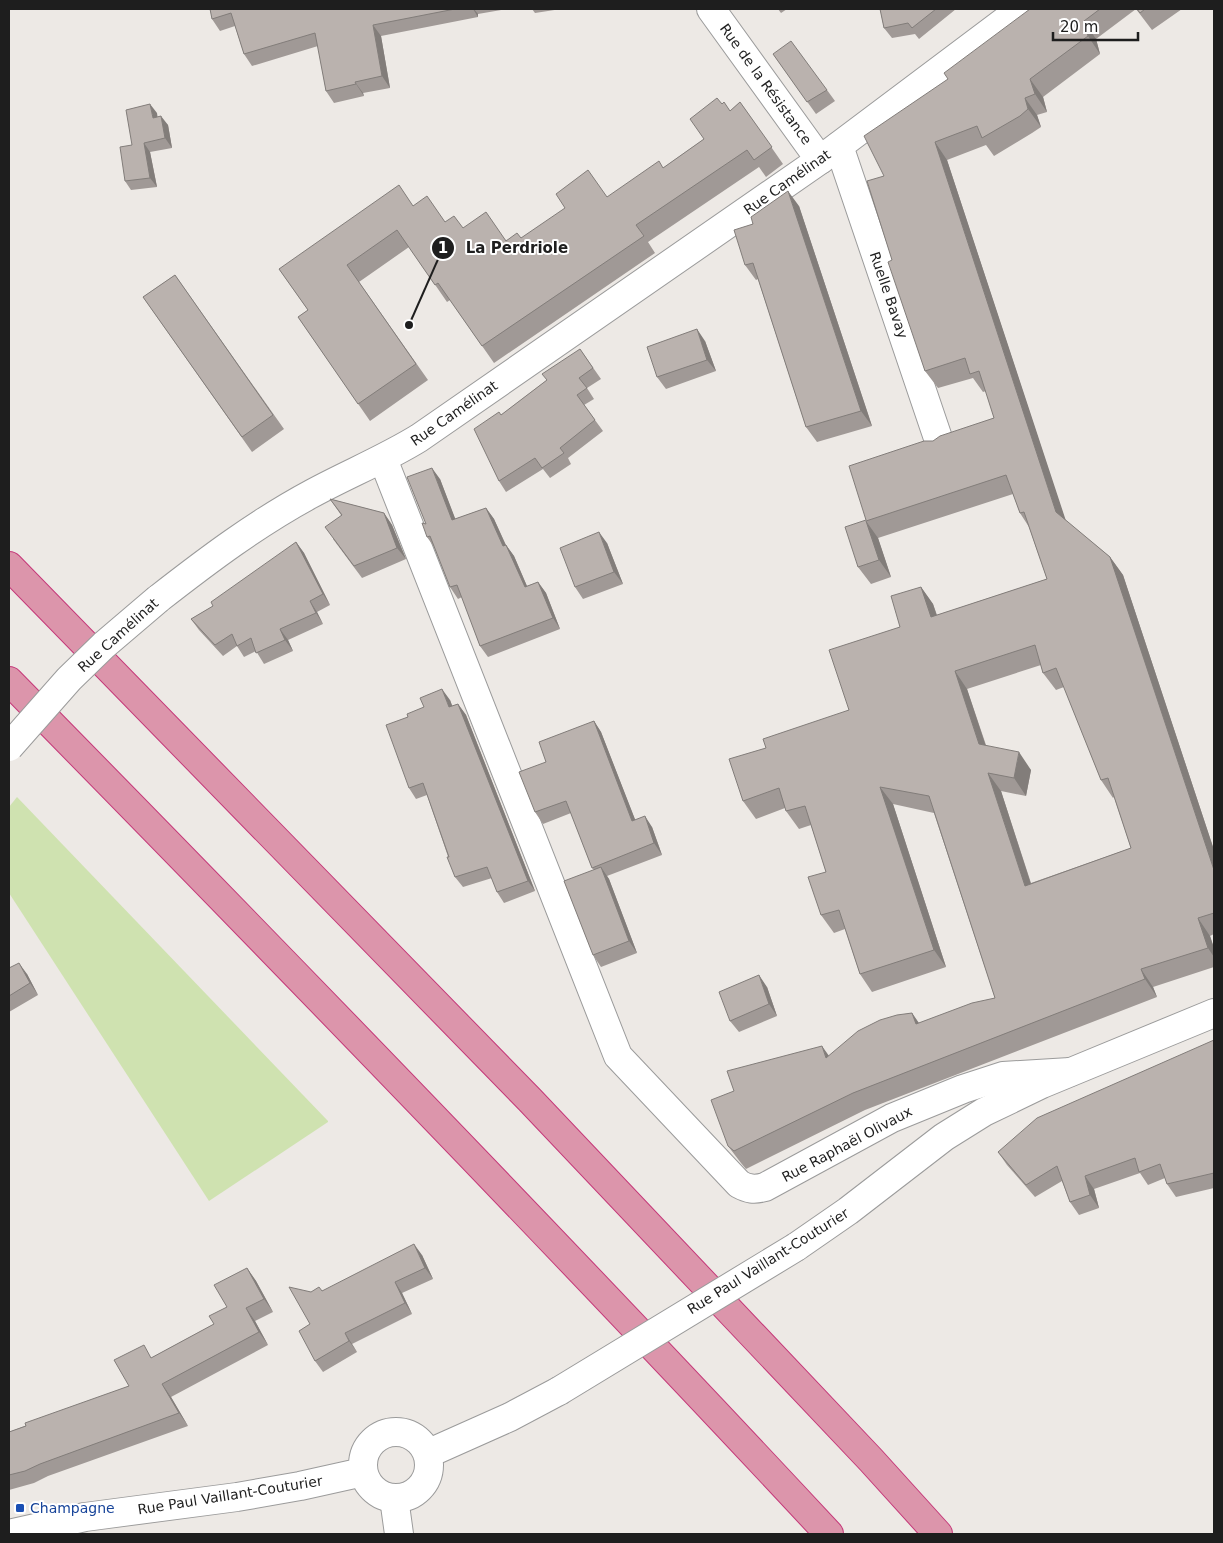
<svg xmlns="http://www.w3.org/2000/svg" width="1223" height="1543" viewBox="0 0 1223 1543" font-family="'DejaVu Sans',sans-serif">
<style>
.grass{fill:#cfe2b0}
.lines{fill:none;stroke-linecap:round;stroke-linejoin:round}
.minor-casing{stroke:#9b9b9b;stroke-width:30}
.tertiary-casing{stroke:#9b9b9b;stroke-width:30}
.motorway-casing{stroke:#c53879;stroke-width:30}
.minor{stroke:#fff;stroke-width:28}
.tertiary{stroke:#fff;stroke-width:28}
.motorway{stroke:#dc95ab;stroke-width:28}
.tertiary-bridge-casing{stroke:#9b9b9b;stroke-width:30;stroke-linecap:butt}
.tertiary-bridge{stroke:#fff;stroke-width:28}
.wall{fill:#a09996;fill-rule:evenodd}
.shaded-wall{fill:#827d7a}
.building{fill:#bab2ae;stroke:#827d7a;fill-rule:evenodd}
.transit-dot{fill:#1a4fb4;stroke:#fff;stroke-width:2}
.labels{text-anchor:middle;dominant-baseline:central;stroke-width:4;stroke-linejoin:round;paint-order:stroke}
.street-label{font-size:14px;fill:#1e1e1e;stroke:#fff}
.transit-label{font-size:14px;fill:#164399;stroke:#fff;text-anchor:start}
.leader{fill:none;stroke:#1e1e1e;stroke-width:2}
.callout-dot{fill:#1e1e1e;stroke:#fff;stroke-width:2}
.mark-label{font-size:15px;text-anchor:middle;font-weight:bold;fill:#fff}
.callout-label{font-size:15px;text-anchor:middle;font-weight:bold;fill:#1e1e1e;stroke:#fff;stroke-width:4;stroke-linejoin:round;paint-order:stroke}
</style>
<rect width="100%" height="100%" fill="#ede9e5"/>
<path class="grass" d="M17,797L328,1121V1122L209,1201L9,893V807Z"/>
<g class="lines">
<defs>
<path id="minor" d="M711,9L820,160
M839,146L940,444
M383,459L618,1056L739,1184C748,1189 754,1190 765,1187L892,1118L963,1089L1003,1076L1070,1072
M394,1498L399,1534"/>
<path id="tertiary" d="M158,599C208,560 257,523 313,493C348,474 385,459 419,438L820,160L1021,9
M796,1247L848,1211L944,1137L984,1112L1042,1084L1214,1013
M363 1465a33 33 0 1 1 66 0a33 33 0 1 1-66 0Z
M427,1454L510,1417L559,1391
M9,1534L85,1517L237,1497L300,1486L363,1472"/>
<path id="motorway" d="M9,566L530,1100L871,1460L938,1534
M9,681C285,962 560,1245 829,1534"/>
</defs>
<use href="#minor" class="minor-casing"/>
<use href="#tertiary" class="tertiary-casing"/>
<use href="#motorway" class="motorway-casing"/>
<use href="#minor" class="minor"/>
<use href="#tertiary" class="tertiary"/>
<use href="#motorway" class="motorway"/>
<defs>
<path id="tertiary-bridge" d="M9,747L69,679L104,645L158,599
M559,1391L796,1247"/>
</defs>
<use href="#tertiary-bridge" class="tertiary-bridge-casing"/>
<use href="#tertiary-bridge" class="tertiary-bridge"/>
</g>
<path class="wall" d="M210,9H507L478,14V17L381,36L390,88L363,93L364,96L334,103L326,91L318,46L252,66L244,54L235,26L220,31L212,19Z
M532,9H561L535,13Z
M778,9H787L781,13Z
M880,9H956L919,39L915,34L892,38L884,28Z
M1030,9H1182L1152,30L1136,9L1096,39L1100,54L1043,97L1047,112L1037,115L1041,127L1032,133L994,156L986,145L947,160L1065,520L1110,557L1123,575L1214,850V934L1210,936L1214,948V967L1153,987L1157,997L865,1110L746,1169L741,1163L728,1146L829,1056L912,1013L919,1023L995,998L934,813L893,804L946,967L872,992L860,974L845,929L834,933L821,915L826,872L811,825L799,829L786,811L785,808L756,819L743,801L766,748L849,710L900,627L921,587L933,604L937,615L1047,579L1029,527L1020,513L1013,494L878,538L891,577L871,584L858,567L866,520L933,441L994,418L986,391L983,392L973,378L938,388L925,371L892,260L884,176L948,79ZM1041,665L1043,673L1056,690L1064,687L1101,780L1113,798L1114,797L1131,848L1031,883L1001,791L1026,796L1031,770L986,745L967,689Z
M773,54L827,90L835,101L816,114Z
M740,102L783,164L766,177L759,167L648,242L655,253L494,363L450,300L447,302L409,247L359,282L428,380L370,421L298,317L308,310L279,269L413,206L445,222L463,228L506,240L521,238L607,197L663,168L704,139L722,104L730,111Z
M157,113V117L168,125L172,148L150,152L157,187L131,190L125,181L132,145Z
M799,206L872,426L817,442L806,427L758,279L756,280L745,265L753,224Z
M175,275L284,429L252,452L143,297Z
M705,341L716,371L666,389L657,377Z
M580,349L601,379L587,388L594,399L584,405L603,431L568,458L571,464L550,478L543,469L506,492L499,481L501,415L547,380Z
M440,479L455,519L486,508L494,519L506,545L514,556L527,586L538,582L546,593L560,629L488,657L480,646L462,597L458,599L450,587L434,547L427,537Z
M330,499L384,513L392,525L406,559L362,578L333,539L341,515Z
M296,542L304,553L330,605L317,612L323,624L288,640L293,651L264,664L256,651L244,657L237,646L223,656L199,630L191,619L213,606Z
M607,543L623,584L583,599L575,587Z
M450,700L452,706L458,704L466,715L535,891L504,903L497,892L492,878L463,887L455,877L427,795L416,799L409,788Z
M594,721L601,732L635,820L652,827L662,855L607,876L609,879L637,953L601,967L593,955L594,870L592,868L571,813L543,824L535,812L546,762Z
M9,968L27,974L38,995L9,1012Z
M767,987L777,1016L739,1032L730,1021Z
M1214,1040V1188L1176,1197L1167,1184L1165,1178L1148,1185L1140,1173L1094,1189L1099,1208L1079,1215L1070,1202L1062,1181L1035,1197L1007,1165L998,1152Z
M422,1255L433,1279L402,1293L412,1314L352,1344L357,1352L323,1372L315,1361L310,1324L311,1292L322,1291Z
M247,1268L256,1281L273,1312L255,1321L268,1345L171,1397L188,1426L48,1476L34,1483L9,1490V1432L129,1386L153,1357L214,1324L227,1307Z"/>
<path class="shaded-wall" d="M473,9H474L478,14V17Z
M1084,21L1096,39L1100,54L1088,36Z
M373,25L381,36L390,88L382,76Z
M1030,79L1043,97L1047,112L1035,94Z
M355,82L363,93L364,96L356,84Z
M1025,98L1037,115L1041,127L1028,109Z
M150,104L157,113L159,127L153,118Z
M161,116L168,125L172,148L165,138Z
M935,142L947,160L1069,530L1056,512Z
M144,143L150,152L157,187L150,178Z
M788,191L799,206L872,426L861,411Z
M697,329L705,341L716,371L707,360Z
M432,468L440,479L460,531L452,520Z
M486,508L494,519L511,557L503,546Z
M384,513L392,525L406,559L397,548Z
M866,521L878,538L891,577L879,560Z
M599,532L607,543L623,584L614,572Z
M296,542L304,553L330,605L323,594Z
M506,545L514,556L532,598L525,587Z
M1110,557L1123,575L1214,850V870Z
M538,582L546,593L560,629L553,618Z
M921,587L933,604L943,635L931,617Z
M310,601L317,612L323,624L316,613Z
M280,629L288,640L293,651L285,640Z
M955,671L967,689L991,762L979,744Z
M442,689L450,700L457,718L449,707Z
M458,704L466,715L535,891L528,881Z
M594,721L601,732L640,832L632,821Z
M1019,752L1031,770L1026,796L1014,778Z
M988,773L1001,791L1037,903L1025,886Z
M880,787L893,804L946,967L934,950Z
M645,816L652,827L662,855L654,843Z
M601,867L609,879L637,953L629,941Z
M1198,918L1210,936L1214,948V957L1208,948Z
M19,963L27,974L38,995L30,983Z
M1141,969L1153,987L1157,997L1145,979Z
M759,975L767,987L777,1016L769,1004Z
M912,1013L924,1031L916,1024Z
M822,1046L834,1063L826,1058Z
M1085,1176L1094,1189L1099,1208L1090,1195Z
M414,1244L422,1255L433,1279L425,1268Z
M247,1268L256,1281L273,1312L264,1299Z
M395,1282L402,1293L412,1314L405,1303Z
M246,1308L255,1321L268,1345L259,1332Z
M345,1333L352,1344L357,1352L349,1341Z
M162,1384L171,1397L188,1426L179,1413Z"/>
<path class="building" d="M210,9H455L373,25L382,76L355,82L356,84L326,91L315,33L244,54L231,13L212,19Z
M880,9H936L912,28L908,23L884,28Z
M1030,9H1100L1084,21L1088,36L1030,79L1035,94L1025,98L1028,109L1020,116L982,138L977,126L935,142L1056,512L1110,557L1214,870V913L1198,918L1208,948L1141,969L1145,979L853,1093L734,1151L728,1146L711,1100L734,1091L727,1071L822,1046L826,1058L858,1031L880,1020L897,1015L912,1013L916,1024L972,1003L995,998L929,796L880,787L934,950L860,974L839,910L821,915L808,877L826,872L805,806L786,811L779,788L743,801L729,759L766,748L763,739L849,710L829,650L900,627L891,596L921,587L931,617L1047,579L1024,512L1020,513L1006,475L866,521L879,560L858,567L845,527L866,520L849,466L924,441H933L940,436L994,418L979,371L970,374L965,358L925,371L888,262L892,260L867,181L884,176L864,136L948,79L944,73ZM1035,645L1043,673L1056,668L1101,780L1108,778L1131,848L1025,886L988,773L1014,778L1019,752L979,744L955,671Z
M1137,9H1145L1140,13Z
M791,41L827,90L807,102L773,54Z
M717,98L722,104L724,102L730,111L740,102L772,147L754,160L747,150L636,225L644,236L482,346L438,283L435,285L397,230L347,265L416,364L358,404L298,317L308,310L279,269L399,185L413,206L427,196L445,222L454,216L463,228L486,212L506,241L517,233L521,238L565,208L556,194L588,170L607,197L659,161L663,168L704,139L690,119Z
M150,104L153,118L161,116L165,138L144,143L150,178L125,181L120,147L132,145L126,110Z
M788,191L861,411L806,427L753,263L745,265L734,230L753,224L751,217Z
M175,275L273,415L242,437L143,297Z
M697,329L707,360L657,377L647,347Z
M580,349L593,368L579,378L587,388L577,395L595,420L560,448L564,453L542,468L535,458L499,481L474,429L499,412L501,415L547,380L542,374Z
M432,468L452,520L486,508L503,546L506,545L525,587L538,582L553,618L480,646L457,585L450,587L430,536L427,537L422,523L426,524L407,477Z
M330,499L384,513L397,548L354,566L325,527L342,515Z
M599,532L614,572L575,587L560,548Z
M296,542L323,594L310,601L316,613L280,629L285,640L256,653L251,638L237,646L232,634L215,645L191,619L213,606L211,602Z
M442,689L449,707L458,704L528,881L497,892L487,867L455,877L447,857H449L423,783L409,788L386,725L408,717L407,714L424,707L420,698Z
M594,721L632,821L645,816L654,843L592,868L566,801L535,812L519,772L546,762L539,742Z
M601,867L629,941L593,955L564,881Z
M19,963L30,983L9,996V968Z
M759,975L769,1004L730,1021L719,992Z
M1214,1040V1173L1167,1184L1160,1164L1139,1172L1135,1158L1085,1176L1090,1195L1070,1202L1057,1166L1026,1185L998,1152L1037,1118Z
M414,1244L425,1268L395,1282L405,1303L345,1333L349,1341L315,1361L299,1331L310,1324L289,1287L311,1292L319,1287L322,1291Z
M247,1268L264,1299L246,1308L259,1332L162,1384L179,1413L40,1464L25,1471L9,1475V1432L26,1426L25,1423L129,1386L114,1360L144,1345L151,1358L214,1324L209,1316L227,1307L214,1285Z"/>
<rect class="transit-dot" x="15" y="1503" width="10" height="10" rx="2.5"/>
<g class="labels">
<g class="street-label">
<text transform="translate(766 84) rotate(54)">Rue de la Résistance</text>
<text transform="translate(787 182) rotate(-35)">Rue Camélinat</text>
<text transform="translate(889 295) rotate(71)">Ruelle Bavay</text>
<text transform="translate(454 413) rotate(-35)">Rue Camélinat</text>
<text transform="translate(118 635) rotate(-42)">Rue Camélinat</text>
<text transform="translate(847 1144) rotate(-28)">Rue Raphaël Olivaux</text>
<text transform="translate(768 1261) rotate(-32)">Rue Paul Vaillant-Couturier</text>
<text transform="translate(230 1495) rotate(-9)">Rue Paul Vaillant-Couturier</text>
</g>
<g class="transit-label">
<text x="30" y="1508">Champagne</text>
</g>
</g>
<path class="leader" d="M409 325L443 248"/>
<g class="callout-dot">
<circle cx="409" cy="325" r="5"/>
<circle cx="443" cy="248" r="12"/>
</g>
<g class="mark-label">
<text x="443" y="253">1</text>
</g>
<g class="callout-label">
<text x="517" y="253">La Perdriole</text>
</g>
<rect width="1223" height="1543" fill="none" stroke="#1e1e1e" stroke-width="20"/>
<path d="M1053 32v8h85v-8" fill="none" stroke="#1e1e1e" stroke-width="2.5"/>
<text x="1060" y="32" font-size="15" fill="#1e1e1e" stroke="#ffffff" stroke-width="4" paint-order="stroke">20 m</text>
</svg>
